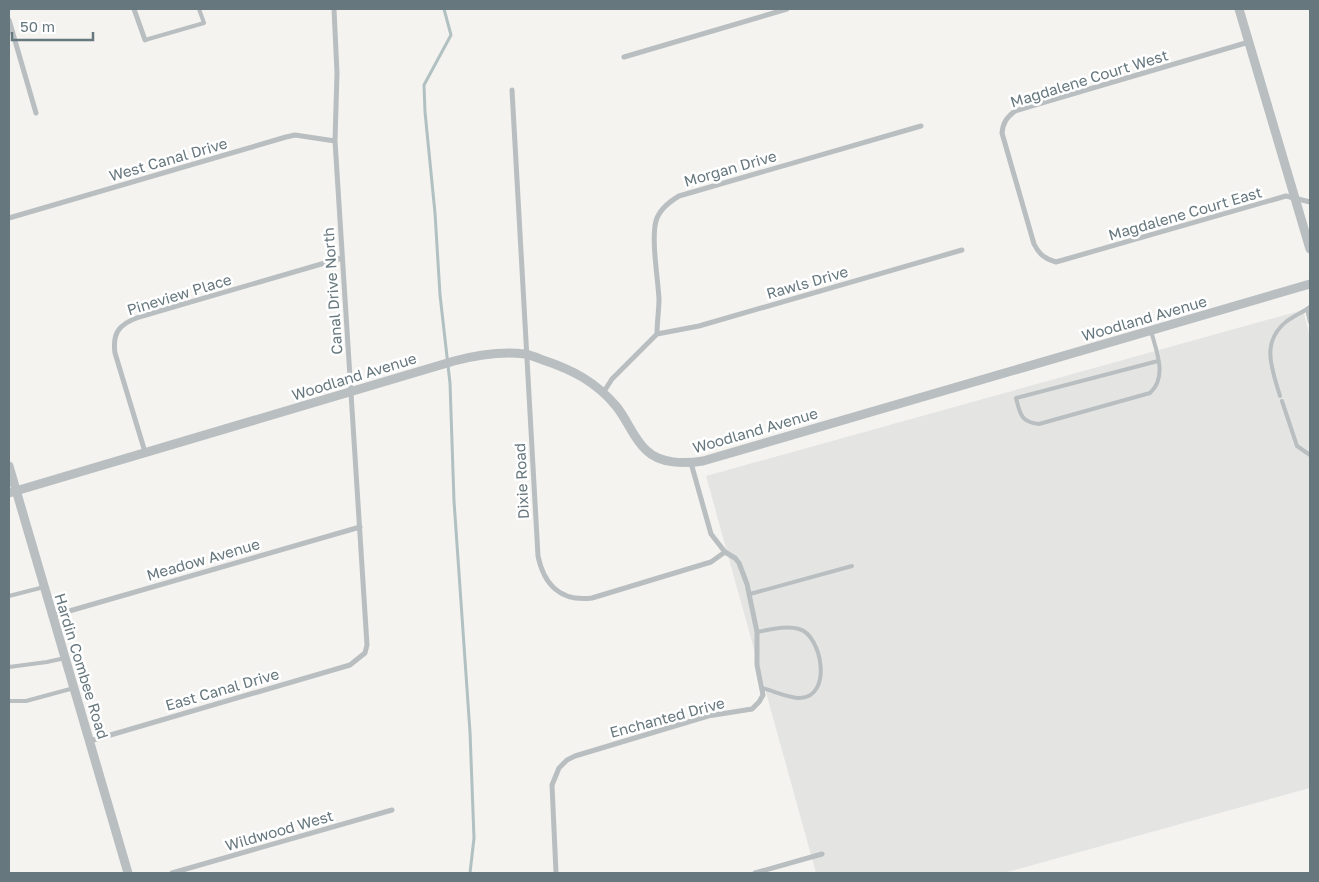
<svg xmlns="http://www.w3.org/2000/svg" width="1319" height="882" viewBox="0 0 1319 882" font-family="'Golos Text',sans-serif">
<style>
.built{fill:#e4e5e3}
.lines{fill:none;stroke-linecap:round;stroke-linejoin:round}
.stream{stroke:#b1c0c1;stroke-width:3}
.service{stroke:#b9bec0;stroke-width:4}
.minor{stroke:#b9bec0;stroke-width:5}
.tertiary{stroke:#b9bec0;stroke-width:9}
.labels{text-anchor:middle;dominant-baseline:central;stroke-width:5;stroke-linejoin:round;paint-order:stroke}
.street-label{font-size:15px;fill:#66777e;stroke:#fff}
</style>
<rect width="100%" height="100%" fill="#f4f3f0"/>
<path class="built" d="M1303,310L1310,336V788L1004,873H816L706,476Z"/>
<g class="lines">
<path class="stream" d="M444,9L451,35L424,85L425,112L435,213L440,295L450,383L454,501L470,732L474,838L470,873"/>
<path class="service" d="M145,40L204,23L199,9
M1307,309L1310,322
M1151,331C1156,350 1168,377 1150,393L1039,424C1021,422 1020,414 1016,398L1158,361
M1280,396C1272,369 1260,342 1287,321C1294,316 1303,312 1310,307
M1282,401L1297,446L1310,455
M750,594L852,566
M9,596L44,587
M757,632C769,630 786,625 799,629C822,635 833,697 800,698C788,698 774,691 762,688
M9,667L47,662L65,658
M9,701H26L74,688"/>
<path class="minor" d="M134,9L145,40
M9,20L36,113
M1249,42L1015,111C1006,118 1003,123 1002,133L1034,244C1039,254 1045,259 1056,262L1286,196L1310,202
M624,57L787,9
M512,90L538,556C544,585 561,602 592,598L711,562L725,552
M9,218L286,137L295,135L335,141
M657,334L699,326L962,250
M603,393L612,379L657,334C657,322 659,310 659,299C658,279 651,239 656,221C659,210 669,202 679,196L921,126
M145,452L115,353C112,332 120,324 139,317L342,258
M52,616L360,527
M90,741L350,665L365,653L367,645L335,141L337,73L334,9
M172,873L392,810
M556,873L552,785L559,768L567,760L575,756L708,716L752,709L759,702L763,695L757,665V632L747,584L739,563L735,558L725,552L711,534L691,463
M755,873L822,854"/>
<path class="tertiary" d="M1239,9L1310,249
M9,466L128,873
M9,493L454,361C477,355 501,351 525,354C531,355 538,358 543,360C573,370 596,382 616,406C627,419 633,438 646,450C660,464 685,464 703,461L1310,284"/>
</g>
<g class="labels">
<g class="street-label">
<text transform="translate(1089 78) rotate(-17)">Magdalene Court West</text>
<text transform="translate(168 159) rotate(-16)">West Canal Drive</text>
<text transform="translate(730 168) rotate(-16)">Morgan Drive</text>
<text transform="translate(1185 213) rotate(-16)">Magdalene Court East</text>
<text transform="translate(807 282) rotate(-16)">Rawls Drive</text>
<text transform="translate(332 291) rotate(-94)">Canal Drive North</text>
<text transform="translate(179 294) rotate(-17)">Pineview Place</text>
<text transform="translate(1144 318) rotate(-16)">Woodland Avenue</text>
<text transform="translate(354 376) rotate(-17)">Woodland Avenue</text>
<text transform="translate(755 430) rotate(-16)">Woodland Avenue</text>
<text transform="translate(521 481) rotate(-93)">Dixie Road</text>
<text transform="translate(203 559) rotate(-16)">Meadow Avenue</text>
<text transform="translate(82 666) rotate(73)">Hardin Combee Road</text>
<text transform="translate(222 689) rotate(-16)">East Canal Drive</text>
<text transform="translate(667 717) rotate(-15)">Enchanted Drive</text>
<text transform="translate(279 830) rotate(-16)">Wildwood West</text>
</g>
</g>
<rect width="1319" height="882" fill="none" stroke="#66777e" stroke-width="20"/>
<path d="M12 32v8h81v-8" fill="none" stroke="#66777e" stroke-width="2.5"/>
<text x="20" y="32" font-size="15" fill="#66777e" stroke="#ffffff" stroke-width="4" paint-order="stroke">50 m</text>
</svg>
